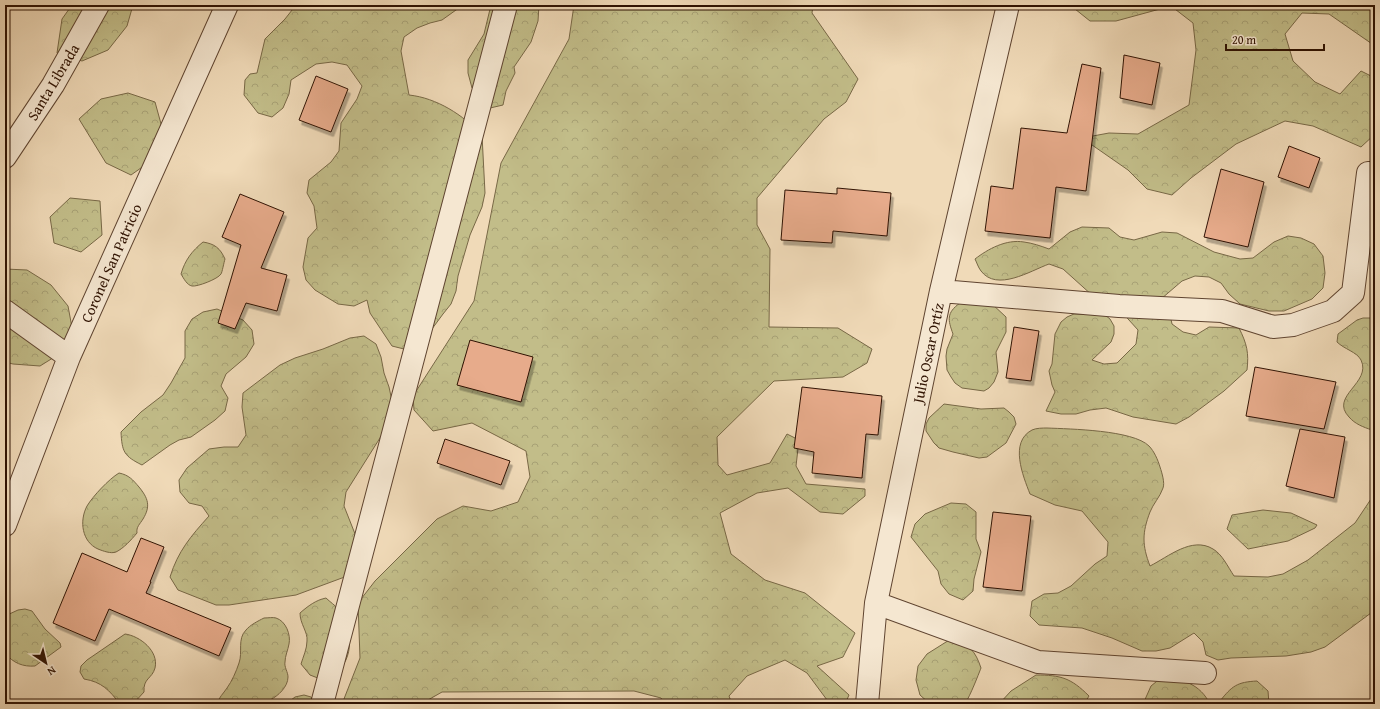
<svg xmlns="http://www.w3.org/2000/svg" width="1380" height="709" viewBox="0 0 1380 709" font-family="'Gentium Book Plus',serif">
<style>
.forest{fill:url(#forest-crowns);stroke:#786846}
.building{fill:#e7ab8b;stroke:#2f1202;filter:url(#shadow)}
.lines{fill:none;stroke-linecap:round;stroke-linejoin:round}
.minor-casing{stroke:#5f4430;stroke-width:24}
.minor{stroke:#f5e7d1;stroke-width:22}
.labels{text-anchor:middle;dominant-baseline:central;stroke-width:3.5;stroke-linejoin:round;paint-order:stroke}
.street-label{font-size:15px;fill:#2f1202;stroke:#f5e7d1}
</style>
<defs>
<pattern id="forest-crowns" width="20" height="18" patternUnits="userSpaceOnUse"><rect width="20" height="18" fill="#c2bd89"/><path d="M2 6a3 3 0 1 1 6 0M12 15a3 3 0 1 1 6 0" fill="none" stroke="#a7a175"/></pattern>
<filter id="shadow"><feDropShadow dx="2.5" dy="4.5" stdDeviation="0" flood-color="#0004"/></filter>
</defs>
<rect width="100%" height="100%" fill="#f0dab8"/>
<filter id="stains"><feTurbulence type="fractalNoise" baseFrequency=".005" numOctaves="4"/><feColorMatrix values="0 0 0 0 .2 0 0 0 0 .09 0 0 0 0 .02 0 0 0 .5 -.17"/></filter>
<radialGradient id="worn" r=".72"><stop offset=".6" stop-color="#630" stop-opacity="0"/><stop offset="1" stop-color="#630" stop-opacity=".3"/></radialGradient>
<path class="forest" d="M72,5H133L127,26L108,50L82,61L57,53L62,19Z
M296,5H463L442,20L430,23L417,28L404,37L401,51L409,95C437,98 463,115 482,135L485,193L482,207L470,235L458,276L456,291L451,304L443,314L418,348L404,349L392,346L370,313L367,300L354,306L338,304L315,290L306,280L303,267L308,238L317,228L314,206L307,193L309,180L331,162L339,151L341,123L357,99L362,86L347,65L332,62L316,64L291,80L289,94L283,108L272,117L258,113L244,95L245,80L250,74L257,73L265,39L285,19Z
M491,5H539L538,21L531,42L514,67L515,73L506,91L503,105L490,108L472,88L468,73V60L484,34Z
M574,5H813L812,13L858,79L846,102L824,119L757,198V225L770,249L769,327L838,328L872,349L867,363L843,377L774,381L717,437L718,465L727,475L770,463L787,434L799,440L796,466L806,484L865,489V496L843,514L820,512L788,488L757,493L720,513L731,554L765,580L805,593L855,633L843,657L817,666L849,695L845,704H830L807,673L785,660L747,676L729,696L732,704H665L661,698L634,691L442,692L421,704H342L360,658L358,603L375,581L437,519L463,506L491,511L518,502L530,477L526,451L472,423L433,431L414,410L413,396L474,301L501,163L569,39Z
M1070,5H1375V46L1329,14L1302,13L1285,34L1293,61L1315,82L1340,94L1361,71L1375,78V134L1361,147L1313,126L1285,121L1236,144L1191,178L1172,195L1147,189L1128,170L1082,138L1109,133L1138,134L1189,105L1196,50L1193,23L1171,6L1116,21H1090Z
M128,93L155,102L163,131L155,158L131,175L106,163L79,119L101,99Z
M70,198L100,201L102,235L81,252L54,243L50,217Z
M1082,227L1109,228L1120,237L1134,240L1162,232L1177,233L1214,252L1240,259L1253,258L1274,242L1288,236L1301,238L1314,244L1323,256L1325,273L1323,288L1312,299L1284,311H1269L1240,304L1229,294L1221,283L1209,277L1195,276L1182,281L1161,299L1169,310L1172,324L1183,332L1196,335L1209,327L1239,328C1247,344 1249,353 1247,370L1224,391L1189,417L1176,424L1133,417L1106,408L1090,410L1076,414H1061L1046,411L1055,392L1052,385L1049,371L1052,364L1055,334L1061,322L1067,317L1074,314L1105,315L1110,319L1114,326V334L1111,342L1092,360L1104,364L1117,363L1136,344L1138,330L1119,309L1093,296L1063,269L1049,264C1030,271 997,292 981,271C978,267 977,263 975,259C988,249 1006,239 1024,242C1032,243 1041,246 1049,249L1070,232Z
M203,242C215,244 220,248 225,259C224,262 222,273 221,274C218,279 197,287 192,286C187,285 184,279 181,274C185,260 192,251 203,242Z
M5,269L27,270L51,285L68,306L73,333L64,351L40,366L13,364L5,362Z
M960,303H991L1006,317V332L996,352L998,372L994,382L989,388L984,391L962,388L955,383L951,377L947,370L946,356L947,349L953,334C948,320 946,313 960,303Z
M217,309L243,320L252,330L254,344L246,357L226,374L221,386L228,398L225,411L215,420L191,437L179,440L170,445L142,465C124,456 122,452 121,432L141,412L163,395L171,383L185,358V331L192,319L203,312Z
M1363,318H1375V427L1372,430C1363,427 1355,424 1349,417C1329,396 1372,383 1361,360C1357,352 1344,349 1337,342L1338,334L1357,320Z
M364,336L376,344L381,357L384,373L389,387L392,401L385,430L346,492L344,506L359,544L350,575L296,595L229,605H216L178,590L170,577C178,551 191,536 209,516L202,506L189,503L180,492L179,480L187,468L209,449L224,447H238L246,435L242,407L243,393L280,365L295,358L323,349L350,338Z
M944,404L981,409L1004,408L1009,412L1014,417L1016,424L1006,443L987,457L979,458L953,452L939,448L934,443L926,431V424L929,418Z
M1047,428C1070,429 1133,430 1149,446C1154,451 1158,460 1160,467C1162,473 1165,483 1163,488C1160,497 1153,504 1150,512C1142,533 1142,545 1150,566C1168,557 1192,536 1213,549C1222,554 1228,567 1234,576L1268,577L1283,574L1308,560L1355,523L1375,493V610L1325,647L1311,652L1286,656L1231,658L1218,660L1206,655L1203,642L1194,633L1170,648L1156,651H1142L1112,638L1082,628L1039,625L1030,616L1032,601L1044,594L1058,593L1071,586L1095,564L1107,556L1108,542L1082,511L1055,505L1030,494C1023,476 1009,442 1032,430C1036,428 1043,428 1047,428Z
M119,473C129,475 133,480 139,487C148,498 151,506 143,519C140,524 136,527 137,533C131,540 124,548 116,552C111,554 103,551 98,549C82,542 79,521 87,506C93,496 109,479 119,473Z
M951,503L966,504L976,512V539L981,552L974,579L973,591L963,600L949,594L941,584L938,571L911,537L915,524L925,514Z
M1263,510L1291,513L1317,525L1315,528L1288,541L1248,549L1227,529L1232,515Z
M326,598C330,602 335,605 338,609C352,627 356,659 334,674C331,677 327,678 323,680L310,675L301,664C303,657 307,649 307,641C308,632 300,624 300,613C308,606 316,600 326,598Z
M25,609L32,611L45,629L60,643L61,647L35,666C23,667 13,663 5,653V616L18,610Z
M264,618C268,618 273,617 276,618C286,621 291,635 289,644C288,650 285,656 285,662C284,667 288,672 288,677C288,687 278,696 270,700C255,707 233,704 217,704C219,697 223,694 227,688C232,681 236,672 239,663C243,652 237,639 246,630C250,625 258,621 264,618Z
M125,634C140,636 159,651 155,668C152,679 143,678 144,692L133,704H120C109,690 102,682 84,679L80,672L81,666L87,660Z
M954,637C970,647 975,650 981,668C979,673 968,702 964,704C959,706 936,704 930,704L920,695L916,680L918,666L927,654Z
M1036,675C1061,675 1071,678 1089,696L1084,704H999L1011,691Z
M1162,677C1183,679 1200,684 1210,704H1143L1151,686Z
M1257,681L1268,691L1269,704H1222L1220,701C1232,686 1237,682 1257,681Z
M304,695L311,697L317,704H286L295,697Z"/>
<path class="building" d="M1124,55L1160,63L1152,105L1120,98Z
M1082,64L1101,68L1086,191L1056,187L1050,238L985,231L991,186L1013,189L1021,128L1067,133Z
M316,76L348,89L331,132L299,120Z
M1289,146L1320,158L1309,188L1278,177Z
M1221,169L1264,182L1248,247L1204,237Z
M837,188L891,193L887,236L833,231L832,243L781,240L785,190L837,194Z
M240,194L284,212L261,268L287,275L277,311L246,303L235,329L218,323L241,245L222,237Z
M1014,327L1039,331L1031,381L1006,378Z
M470,340L533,357L521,402L457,385Z
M1255,367L1336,382L1324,429L1246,416Z
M802,387L882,396L878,435L866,434L862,478L812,473L814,452L794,448Z
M1300,429L1345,437L1334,498L1286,486Z
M445,439L510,461L501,485L437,463Z
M993,512L1031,516L1022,591L983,587Z
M141,538L164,547L150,582H151L146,593L231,628L219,656L109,609L95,641L53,623L82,553L127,572Z"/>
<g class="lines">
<defs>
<path id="minor" d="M5,157L53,85L98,5
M941,291L1119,306L1222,311L1273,327L1293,325L1333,311L1353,293L1368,173
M5,311L69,357
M5,525L69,357L227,5
M876,603L1038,662L1205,673
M322,704L506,5
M867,704L876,603L941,291L1008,5"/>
</defs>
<use href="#minor" class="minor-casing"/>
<use href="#minor" class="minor"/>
</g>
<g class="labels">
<g class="street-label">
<text transform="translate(53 82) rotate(-59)">Santa Librada</text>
<text transform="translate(111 263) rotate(-66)">Coronel San Patricio</text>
<text transform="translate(928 353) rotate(-78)">Julio Oscar Ortíz</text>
</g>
</g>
<rect width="1380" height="709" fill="none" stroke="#f0dab8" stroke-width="20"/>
<rect x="6" y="6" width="1368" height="697" fill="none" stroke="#2f1202" stroke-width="2"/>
<rect x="10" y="10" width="1360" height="689" fill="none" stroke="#2f1202"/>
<g transform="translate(46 663) rotate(145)" stroke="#f5e7d1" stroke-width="3" paint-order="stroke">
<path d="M0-3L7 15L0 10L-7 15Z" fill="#2f1202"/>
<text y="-6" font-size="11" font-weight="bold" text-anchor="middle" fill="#2f1202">N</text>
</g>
<path d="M1226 44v6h98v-6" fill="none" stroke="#2f1202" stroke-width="2"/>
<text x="1232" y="44" font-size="12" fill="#2f1202" stroke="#f5e7d1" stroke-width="3" paint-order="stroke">20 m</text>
<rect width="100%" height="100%" filter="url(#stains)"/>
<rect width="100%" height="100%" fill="url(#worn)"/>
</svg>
